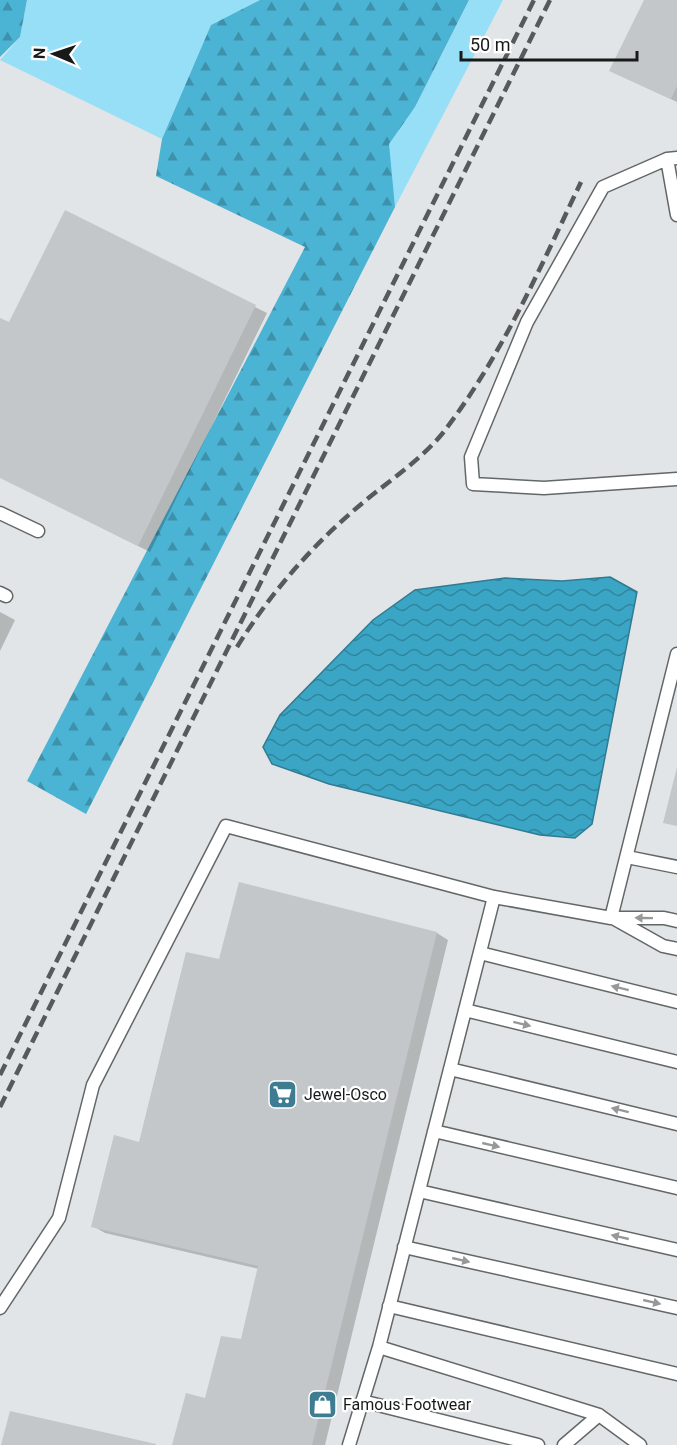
<svg xmlns="http://www.w3.org/2000/svg" width="677" height="1445" viewBox="0 0 677 1445" font-family="Roboto,sans-serif">
<style>
.green{fill:#96dff7}
.forest{fill:url(#forest-firs)}
.water{fill:url(#water-waves);stroke:#307b91;stroke-width:1.5}
.shadow{fill:#0003}
.building{fill:#c3c7c9}
.lines{fill:none;stroke-linecap:round;stroke-linejoin:round}
.lane-casing{stroke:#636768;stroke-width:15}
.lane{stroke:#fff;stroke-width:12}
.rail{stroke:#575a5b;stroke-width:4.5;stroke-dasharray:12 6;stroke-linecap:butt}
.oneway{fill:#979898}
.labels{text-anchor:middle;dominant-baseline:central;stroke-width:4.5;stroke-linejoin:round;paint-order:stroke}
.poi-label{font-size:16px;fill:#181a1a;stroke:#fff;text-anchor:start}
</style>
<defs>
<pattern id="forest-firs" width="22" height="20" patternUnits="userSpaceOnUse" patternTransform="scale(1.5)"><rect width="22" height="20" fill="#4bb3d3"/><path d="M5 1l3.5 6h-7zM16 11l3.5 6h-7z" fill="#3d91aa"/></pattern>
<pattern id="water-waves" width="16" height="10" patternUnits="userSpaceOnUse" patternTransform="scale(1.5)"><rect width="16" height="10" fill="#3aa5c4"/><path d="M0 5q4-4 8 0t8 0" fill="none" stroke="#30869e"/></pattern>
</defs>
<rect width="100%" height="100%" fill="#e1e5e7"/>
<path class="green" d="M27,0H260L211,25L162,139L0,60L20,37Z
M469,0H503L395,207L388,144L415,107Z"/>
<path class="forest" d="M0,0H27L20,37L0,57Z
M260,0H469L415,107L389,144L395,207L86,814L27,781L305,247L156,176L162,139L211,25Z"/>
<path class="water" d="M610,577L637,592L592,824L575,838L540,835L329,784L272,764L263,747L280,715L373,620L415,590L505,578L562,581Z"/>
<path class="shadow" d="M646,0H677V102L623,77Z
M65,212L267,313L150,552L0,477V320L10,324Z
M0,612L15,620L0,651Z
M437,933L448,940L325,1445H173L206,1400L243,1341L259,1269L105,1233L93,1226L140,1144L220,961Z"/>
<path class="building" d="M644,0H677V86L671,99L609,71Z
M65,210L256,305L138,546L0,478V318L9,322Z
M677,767V826L663,823Z
M239,882L437,932L312,1445H172L186,1393L205,1398L221,1336L241,1339L258,1266L91,1227L114,1135L139,1142L186,952L219,959Z
M10,1411L156,1444V1445H1Z"/>
<g class="lines">
<defs>
<path id="lane" d="M677,158L667,159L603,187L527,322L471,457L473,484L544,488L677,479
M667,159L677,215
M0,513L38,531
M0,593L6,596
M627,857L677,867
M611,918L677,654
M613,918L663,946L677,949
M480,953L677,1002
M465,1010L677,1062
M450,1069L677,1124
M434,1131L677,1188
M419,1191L677,1250
M404,1247L677,1308
M389,1306L677,1374
M0,1308L59,1218L93,1085L226,826L494,897
M379,1347L599,1415L640,1445
M362,1401L538,1445
M349,1445L379,1347L494,897L611,918H664L677,921
M564,1445L599,1415"/>
</defs>
<use href="#lane" class="lane-casing"/>
<use href="#lane" class="lane"/>
<path class="rail" d="M237,647C268,597 307,551 352,512C381,486 417,464 442,434C501,358 540,268 581,182
M0,1075L534,0
M0,1107L550,0"/>
</g>
<defs><path id="oneway-solid" d="M-6-.8H1V-3.2L6.5 0L1 3.2V.8H-6Z" transform="scale(1.5)"/></defs>
<g class="oneway">
<use href="#oneway-solid" transform="translate(644 918) rotate(-179)"/>
<use href="#oneway-solid" transform="translate(620 988) rotate(-166)"/>
<use href="#oneway-solid" transform="translate(522 1024) rotate(14)"/>
<use href="#oneway-solid" transform="translate(620 1110) rotate(-166)"/>
<use href="#oneway-solid" transform="translate(491 1145) rotate(13)"/>
<use href="#oneway-solid" transform="translate(620 1237) rotate(-167)"/>
<use href="#oneway-solid" transform="translate(461 1260) rotate(13)"/>
<use href="#oneway-solid" transform="translate(652 1302) rotate(13)"/>
</g>
<defs>
<symbol id="supermarket-square" viewBox="-11 -11 22 22"><rect x="-9" y="-9" width="18" height="18" rx="4" fill="#3e7d91" stroke="#fff"/><path d="M-6-5.5h2.5l.6 2H6L4.5 2H-2.5L-4.4-4H-6ZM-1.5 3.2a1.3 1.3 0 1 0 .1 0ZM3 3.2a1.3 1.3 0 1 0 .1 0Z" fill="#fff"/></symbol>
<symbol id="shop-square" viewBox="-11 -11 22 22"><rect x="-9" y="-9" width="18" height="18" rx="4" fill="#3e7d91" stroke="#fff"/><path d="M-5-2.5h2.3a2.7 3.5 0 0 1 5.4 0H5L5.5 6h-11ZM-1.5-2.5h3a1.5 2.3 0 0 0-3 0Z" fill="#fff"/></symbol>
</defs>
<g fill-rule="evenodd">
<use href="#supermarket-square" x="266" y="1078" width="33" height="33"/>
<use href="#shop-square" x="306" y="1388" width="33" height="33"/>
</g>
<g class="labels">
<g class="poi-label">
<text x="304" y="1094">Jewel-Osco</text>
<text x="343" y="1404">Famous Footwear</text>
</g>
</g>
<g transform="translate(54 54) rotate(272)" stroke="#ffffff" stroke-width="4.5" paint-order="stroke">
<path d="M0-4.5L10 22L0 15L-10 22Z" fill="#181a1a"/>
<text y="-9" font-size="16" font-weight="bold" text-anchor="middle" fill="#181a1a">N</text>
</g>
<path d="M461 51v9h176v-9" fill="none" stroke="#181a1a" stroke-width="3"/>
<text x="470" y="51" font-size="18" fill="#181a1a" stroke="#ffffff" stroke-width="4.5" paint-order="stroke">50 m</text>
</svg>
